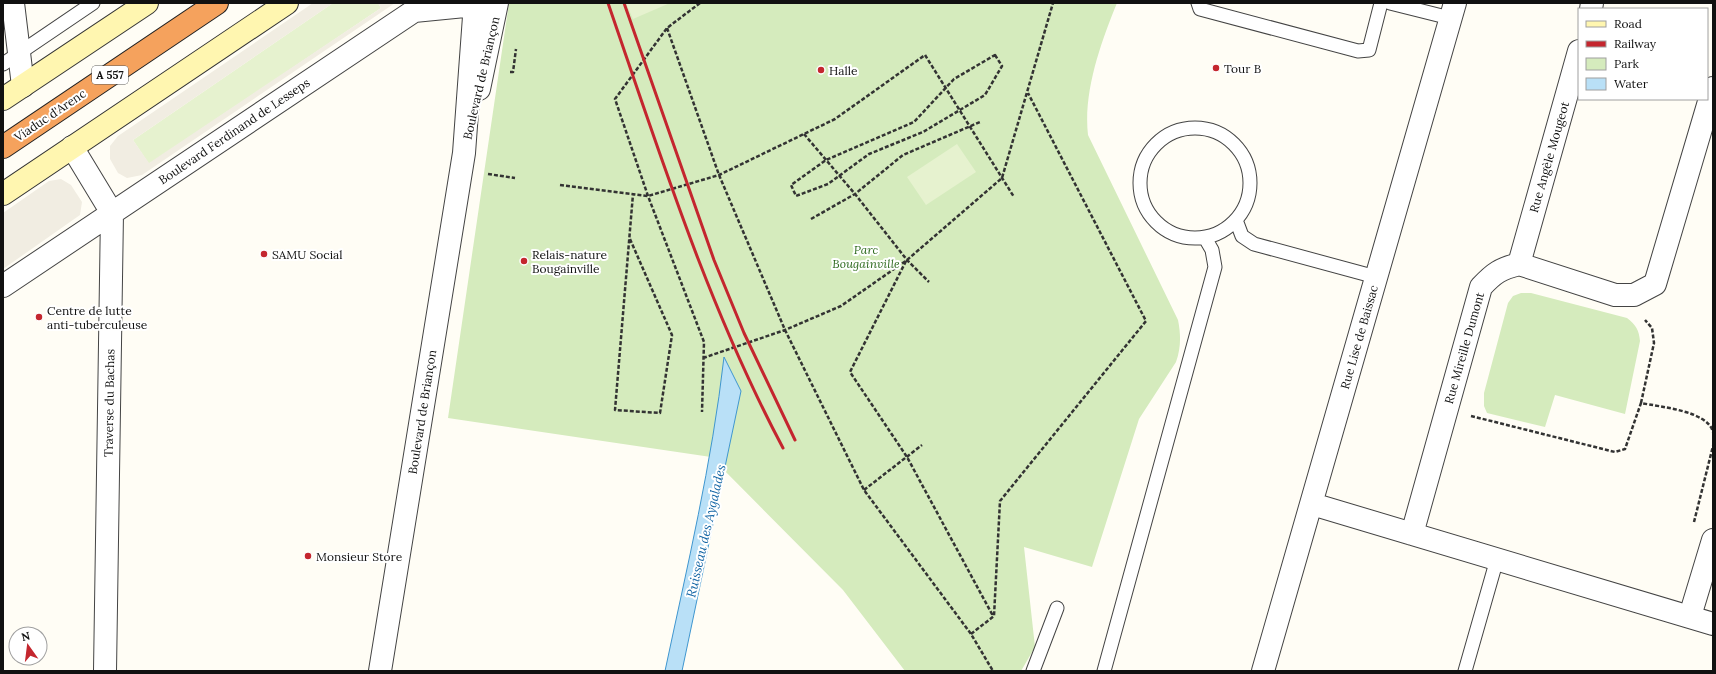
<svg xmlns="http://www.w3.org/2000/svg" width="1716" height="674" viewBox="0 0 1716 674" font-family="Lora,serif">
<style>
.green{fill:#d5ebbd}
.pitch{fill:#e6f2cf}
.plaza{fill:#f1ede2}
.water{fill:#b9e0f7;stroke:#3f96cf}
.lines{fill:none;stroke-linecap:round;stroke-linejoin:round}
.lane-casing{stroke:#444;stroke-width:15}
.street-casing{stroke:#444;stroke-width:24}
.secondary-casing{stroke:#333;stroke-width:24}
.highway-casing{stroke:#222;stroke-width:24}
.path{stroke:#333;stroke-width:2.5;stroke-dasharray:4 2;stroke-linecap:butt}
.lane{stroke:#fff;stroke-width:13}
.street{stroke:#fff;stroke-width:22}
.secondary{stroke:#fff6b0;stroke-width:22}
.highway{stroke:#f5a25d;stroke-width:22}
.rail{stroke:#c4262e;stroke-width:3}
.poi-dot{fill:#c4262e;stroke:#fff;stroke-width:1.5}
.labels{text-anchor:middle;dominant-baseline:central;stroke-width:4;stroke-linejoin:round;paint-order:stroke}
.shield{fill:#fff;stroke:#585858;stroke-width:1}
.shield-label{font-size:11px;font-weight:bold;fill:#111}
.poi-label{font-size:12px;fill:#111;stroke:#fff;text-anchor:start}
.street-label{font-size:12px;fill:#111;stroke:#fff}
.park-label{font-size:12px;font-style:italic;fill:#2f6b1f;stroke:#fff}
.water-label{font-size:13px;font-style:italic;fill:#1768a6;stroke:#fff}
</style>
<rect width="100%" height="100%" fill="#fffdf5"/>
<path class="green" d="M509,3H1117C1101,42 1083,92 1088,135L1178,320C1181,335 1181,348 1176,362L1139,419L1092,567L1024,547L1035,647L1021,671H905L843,590L711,457L448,418Z
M1521,293H1531L1627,318C1636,325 1639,330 1640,341L1625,414L1555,395L1545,427L1487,413L1484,406V393L1508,303L1513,296Z"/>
<path class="pitch" d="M333,3H378L381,8L149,164L133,140Z
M626,3H670L633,19Z
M957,144L976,172L926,205L907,177Z"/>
<path class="plaza" d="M313,3H333L133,140L149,163L381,8L378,3H395L142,175L127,178L118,173L110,159V146L118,136Z
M61,179L71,185L82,202L80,215L3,269V213L49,181Z"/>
<path class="water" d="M724,357L741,391L682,671H665C687,567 712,463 724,357Z"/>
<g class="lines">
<defs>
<path id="lane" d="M1198,3L1200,9L1358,51L1369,50L1381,3
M1390,3L1450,18
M3,64L93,3
M1140 183a55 55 0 1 1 110 0a55 55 0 1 1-110 0Z
M1236,220L1242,236L1254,244L1376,277
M1033,671L1057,608
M1104,671L1215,267L1212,250L1205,238
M1465,671L1497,559"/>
<path id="street" d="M13,3L23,86
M1591,9L1592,3
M479,89L497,3
M72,147L112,213L105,671
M1519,264L1579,51
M3,286L414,11L475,5
M1312,504L1713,624
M1412,534L1481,287C1494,273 1500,269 1519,264L1615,295H1634L1655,284L1713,88
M1690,616L1713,540
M380,671L464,153L475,3
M1263,671L1455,3"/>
<path id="secondary" d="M3,99L147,3
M3,194L287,3"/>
<path id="highway" d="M3,147L217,3"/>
</defs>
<use href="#lane" class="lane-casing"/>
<use href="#street" class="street-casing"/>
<use href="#secondary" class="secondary-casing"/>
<use href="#highway" class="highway-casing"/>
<path class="path" d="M700,3L667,28L615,99L648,196L704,342L702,412
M667,28L719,175L785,330L864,490L971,634L993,671
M995,55L1002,66L985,95L923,132L869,154L828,184L796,196L791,185L826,160L914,122L954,79Z
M510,72H513L516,49
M804,134L855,194L907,260L929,282
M488,174L515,178
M560,185L648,196L719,175L835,119L925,55L1014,197
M811,219L855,194L903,155L980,122
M630,239L672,335L660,413L615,410L633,194
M906,261L850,372L907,457L993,616
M703,358L785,330L841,306L907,260L1002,178L1053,3
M1641,403L1654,343L1652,328L1645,320
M1471,416L1615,452L1625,449L1641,403C1661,407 1708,411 1713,432
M864,490L922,445
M1694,522L1713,446
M971,634L994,616L1000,501L1146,321L1028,93"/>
<use href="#lane" class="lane"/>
<use href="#street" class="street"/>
<use href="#secondary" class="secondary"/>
<use href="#highway" class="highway"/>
<path class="rail" d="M608,3C660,154 708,307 783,448
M624,3L714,260L744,333L795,440"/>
</g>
<g class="poi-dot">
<circle cx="1216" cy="68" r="4"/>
<circle cx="821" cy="70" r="4"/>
<circle cx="264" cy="254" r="4"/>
<circle cx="524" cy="261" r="4"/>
<circle cx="39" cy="317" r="4"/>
<circle cx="308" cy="556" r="4"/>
</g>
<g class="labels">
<rect class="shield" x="92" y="66" width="36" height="18" rx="3"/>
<g class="shield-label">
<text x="110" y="75">A 557</text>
</g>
<g class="poi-label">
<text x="1224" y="68">Tour B</text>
<text x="829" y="70">Halle</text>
<text x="272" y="254">SAMU Social</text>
<text x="532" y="254">Relais-nature<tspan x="532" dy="14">Bougainville</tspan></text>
<text x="47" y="310">Centre de lutte<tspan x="47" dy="14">anti-tuberculeuse</tspan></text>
<text x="316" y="556">Monsieur Store</text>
</g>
<g class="street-label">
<text transform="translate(481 78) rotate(-77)">Boulevard de Briançon</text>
<text transform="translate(50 115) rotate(-34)">Viaduc d'Arenc</text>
<text transform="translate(234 131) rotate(-34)">Boulevard Ferdinand de Lesseps</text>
<text transform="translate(1549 157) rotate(-74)">Rue Angèle Mougeot</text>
<text transform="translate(1359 337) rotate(-74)">Rue Lise de Baissac</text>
<text transform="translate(1464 348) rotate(-74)">Rue Mireille Dumont</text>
<text transform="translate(109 403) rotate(-89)">Traverse du Bachas</text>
<text transform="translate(422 412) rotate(-81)">Boulevard de Briançon</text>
</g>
<g class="park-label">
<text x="866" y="249">Parc<tspan x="866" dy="14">Bougainville</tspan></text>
</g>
<g class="water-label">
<text transform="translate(706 531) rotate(-77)">Ruisseau des Aygalades</text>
</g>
</g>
<rect width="1716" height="674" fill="none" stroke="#111111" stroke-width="8"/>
<rect x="1578" y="8" width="130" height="92" fill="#ffffff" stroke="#a0a0a0"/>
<rect x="1586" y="21" width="20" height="6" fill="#fff6b0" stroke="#a0a0a0"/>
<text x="1614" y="28" font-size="12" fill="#111111">Road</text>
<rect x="1586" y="41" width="20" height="6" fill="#c4262e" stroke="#a0a0a0"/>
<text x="1614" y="48" font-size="12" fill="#111111">Railway</text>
<rect x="1586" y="58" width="20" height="12" fill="#d5ebbd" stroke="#a0a0a0"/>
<text x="1614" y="68" font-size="12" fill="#111111">Park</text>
<rect x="1586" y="78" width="20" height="12" fill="#b9e0f7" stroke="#a0a0a0"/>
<text x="1614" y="88" font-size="12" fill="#111111">Water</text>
<g transform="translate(28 646) rotate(346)"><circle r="19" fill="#ffffff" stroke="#a0a0a0"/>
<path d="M0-3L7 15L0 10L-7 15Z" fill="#c4262e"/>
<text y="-6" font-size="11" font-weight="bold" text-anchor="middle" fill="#111111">N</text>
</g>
</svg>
